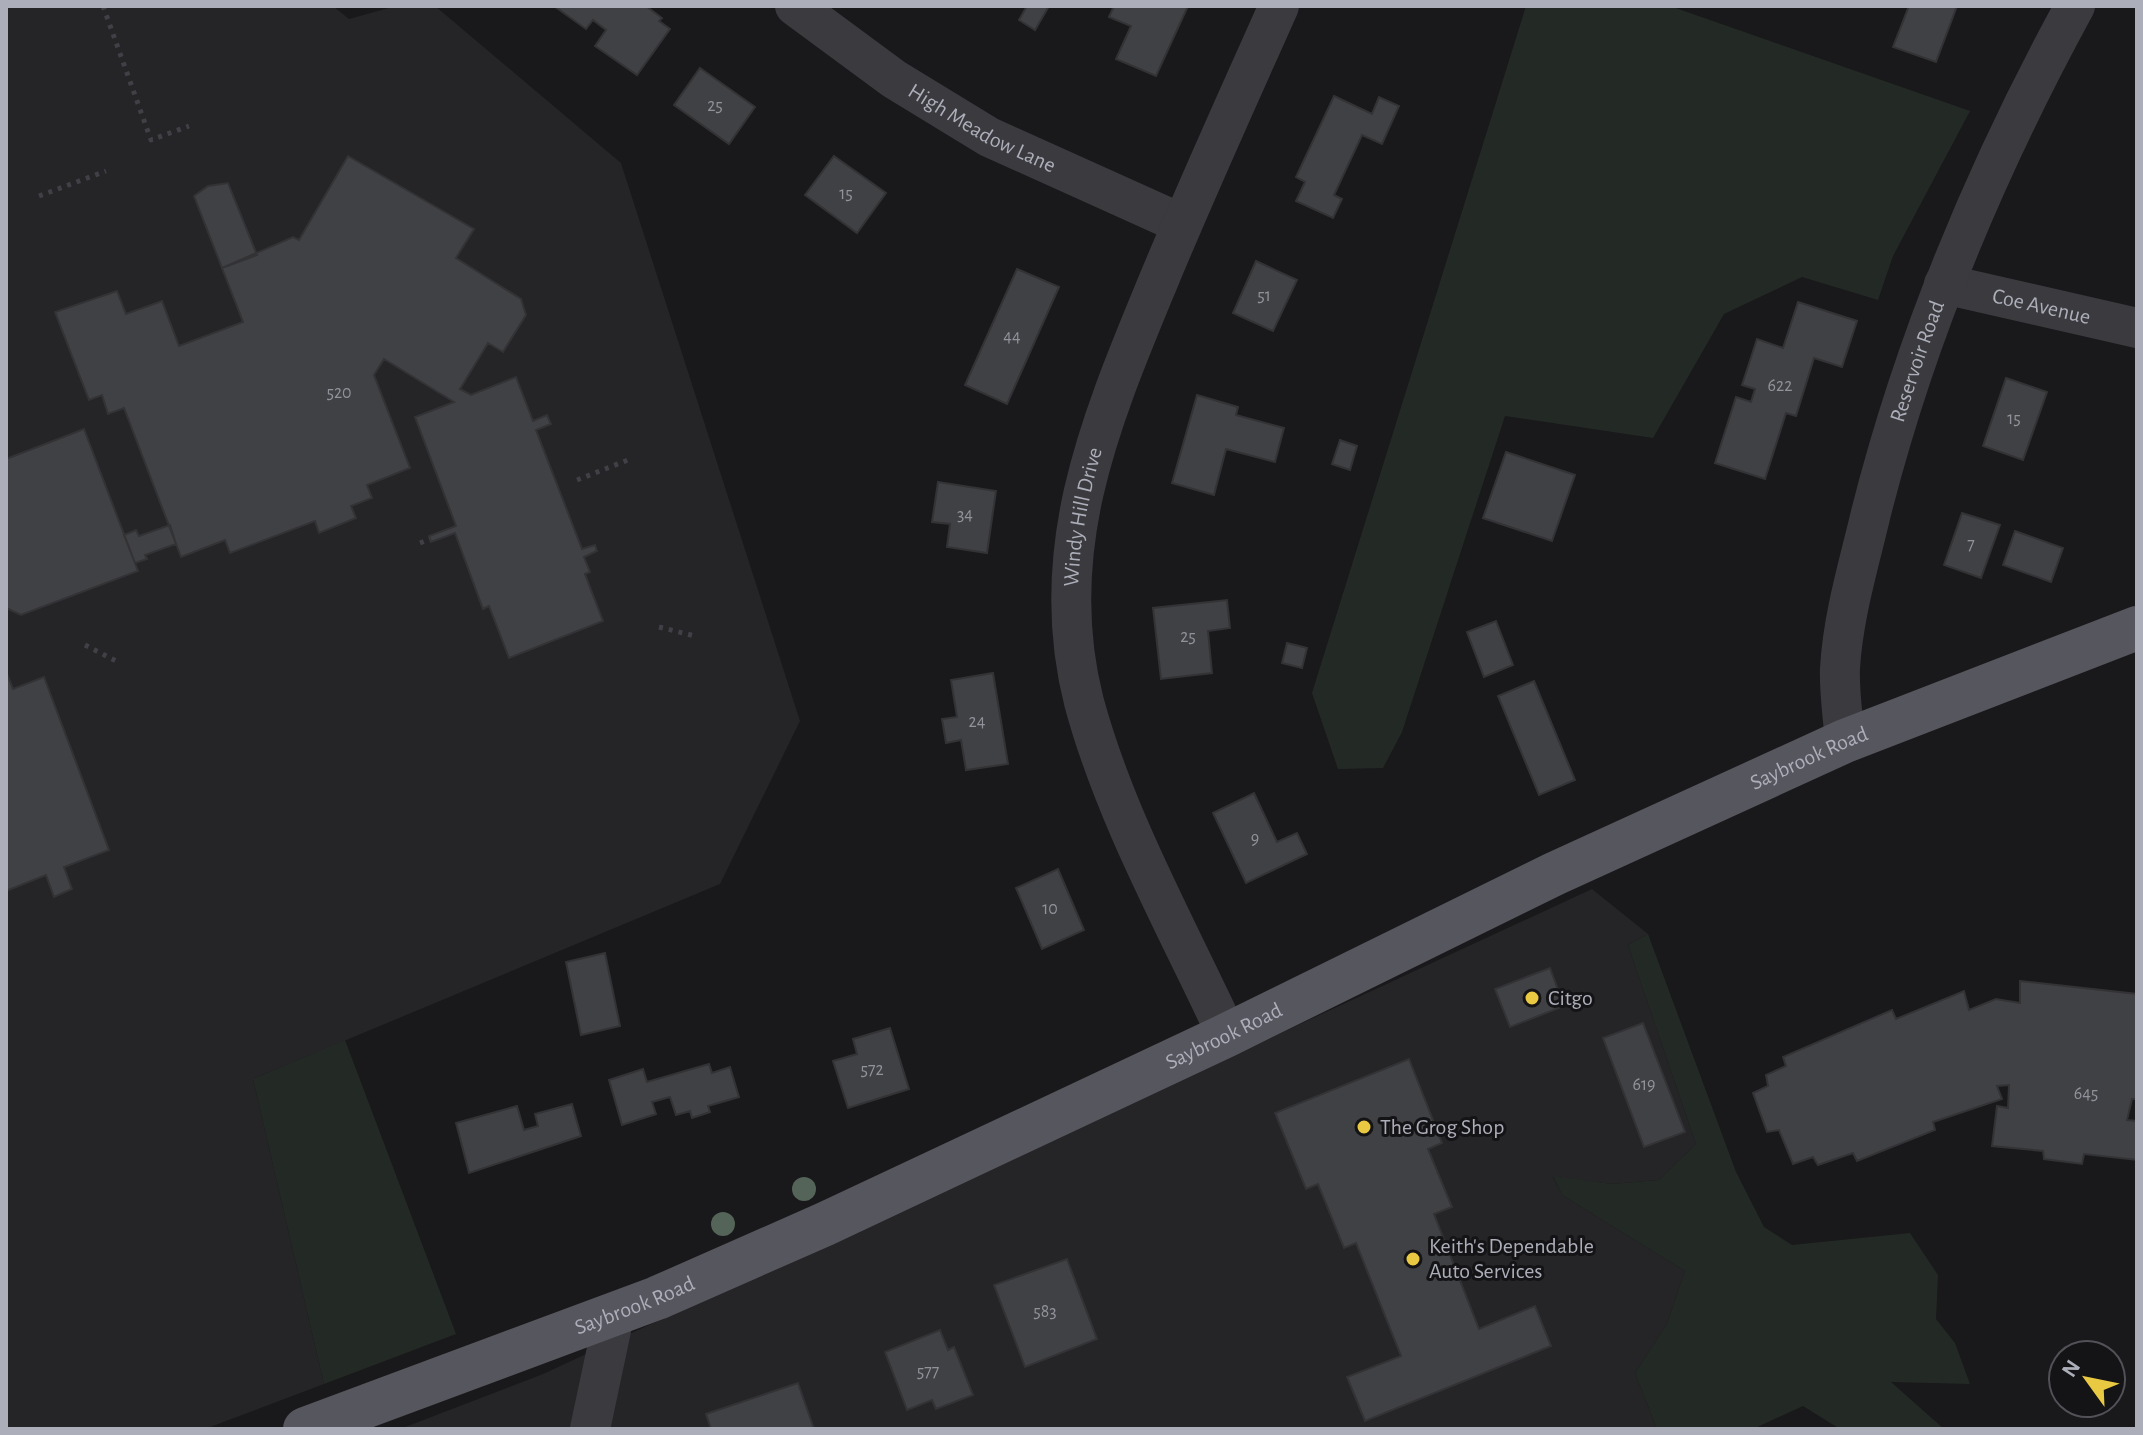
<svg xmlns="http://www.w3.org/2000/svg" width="2143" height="1435" viewBox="0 0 2143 1435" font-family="'Alegreya Sans',sans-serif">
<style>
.built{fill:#252427}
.green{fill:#232a25}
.building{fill:#404144;stroke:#333336;stroke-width:2}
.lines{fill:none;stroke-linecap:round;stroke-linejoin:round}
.path{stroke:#404146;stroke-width:5;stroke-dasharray:4 6;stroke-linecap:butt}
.minor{stroke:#3a3a3f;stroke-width:40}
.major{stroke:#56565e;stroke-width:44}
.tree{fill:#546458}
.poi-dot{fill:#e9c942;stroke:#141315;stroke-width:3}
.labels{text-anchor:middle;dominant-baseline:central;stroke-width:6;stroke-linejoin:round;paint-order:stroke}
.number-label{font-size:18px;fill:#91939c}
.street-label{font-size:22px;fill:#acaeb9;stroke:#141315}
.poi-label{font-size:22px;fill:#acaeb9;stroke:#141315;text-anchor:start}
</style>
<rect width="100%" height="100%" fill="#19181a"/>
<path class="built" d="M6,6H333L349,19L396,6H435L621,163L800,721L720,884L253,1079L324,1384L205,1429H6Z
M1592,889L1648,934L1628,945L1696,1144L1659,1180L1612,1184L1553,1177L1562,1195L1685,1271L1667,1324L1635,1373L1657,1429H400L543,1374Z"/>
<path class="green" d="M1526,6H1670L1970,111L1893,256L1878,300L1802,277L1724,314L1653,438L1505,416L1402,732L1383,768L1338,769L1312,693Z
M1648,934L1736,1172L1764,1227L1792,1245L1910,1233L1938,1275L1936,1319L1955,1343L1970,1384L1891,1382L1944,1429H1840L1803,1406L1753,1429H1657L1635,1373L1667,1324L1685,1271L1562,1195L1553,1176L1612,1184L1659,1180L1696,1144L1628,945Z
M345,1040L456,1334L324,1384L253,1079Z"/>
<path class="building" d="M554,6H646L662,18L659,21L670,29L637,75L595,46L606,30L593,20L586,29Z
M1027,6H1049L1035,30L1019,20Z
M1114,6H1188L1156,76L1116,59L1131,26L1109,17Z
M1909,6H1957L1936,62L1893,47Z
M700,68L755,107L729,144L674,105Z
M1334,96L1372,114L1379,97L1399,106L1382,144L1362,135L1334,195L1342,199L1333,218L1296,201L1305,182L1296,177Z
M348,156L474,229L456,258L521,299L526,315L503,352L488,343L460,389L471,395L516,377L533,421L547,415L551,424L536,430L582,549L595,545L597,551L584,557L590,572L585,574L603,621L509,658L489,606L483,609L455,533L431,542L429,536L456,526L415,417L454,402L384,359L374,375L410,468L367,485L372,498L351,506L356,518L319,533L315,521L230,553L225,540L181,557L124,408L108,414L102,395L89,400L55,312L117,291L126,314L162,301L179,346L243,322L222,268L293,237L299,240Z
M834,156L886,193L857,233L805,195Z
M228,183L257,255L222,268L194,196L208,186Z
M1256,261L1297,280L1273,331L1233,313Z
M1017,269L1059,287L1007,404L965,385Z
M1798,302L1857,321L1842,367L1814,358L1796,416L1786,413L1765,479L1715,463L1736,397L1751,402L1755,389L1742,385L1757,339L1783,348Z
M2006,378L2047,392L2023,460L1983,446Z
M1197,395L1238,407L1236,415L1284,428L1275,462L1226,449L1214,495L1172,483Z
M84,429L138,571L21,615L6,608V459Z
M1340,440L1357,446L1350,470L1332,464Z
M1506,452L1575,475L1552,541L1483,518Z
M938,482L996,491L987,553L947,547L950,524L932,522Z
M1962,513L2000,525L1981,578L1944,565Z
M170,525L176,544L145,555L147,559L135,563L124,535L136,530L139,536Z
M2015,531L2063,548L2051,582L2003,565Z
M1227,600L1230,628L1208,631L1212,673L1161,679L1153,608Z
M1496,621L1513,665L1484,677L1467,632Z
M1287,643L1307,648L1302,668L1282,663Z
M6,671L13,689L44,677L109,850L64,867L72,889L54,897L46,875L6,891Z
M993,673L1008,764L966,770L961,740L946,743L942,719L957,717L951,680Z
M1534,681L1575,780L1539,795L1498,696Z
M1254,793L1277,842L1297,833L1307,854L1246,883L1213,813Z
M1058,869L1084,930L1042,949L1016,888Z
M605,953L620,1026L581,1035L566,962Z
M1550,968L1564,1006L1510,1027L1495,989Z
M2020,981L2137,994V1099H2132L2127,1120L2137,1121V1160L2084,1154L2082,1164L2044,1159L2043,1151L1992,1146L1997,1106L2008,1108L2009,1085L1997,1086L2002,1099L1933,1122L1935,1130L1857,1161L1853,1153L1818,1165L1813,1157L1793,1164L1779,1130L1767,1132L1753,1093L1768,1086L1766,1075L1786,1066L1783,1057L1892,1010L1896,1019L1964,991L1969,1010L1996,999L2020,1003Z
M1643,1023L1685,1132L1644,1147L1603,1038Z
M890,1028L909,1089L848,1108L833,1061L857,1054L853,1039Z
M1409,1059L1442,1143L1428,1149L1452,1207L1434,1214L1479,1329L1535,1306L1551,1346L1365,1421L1347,1377L1401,1356L1356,1243L1344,1248L1318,1184L1306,1189L1275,1113Z
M709,1064L712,1073L730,1067L739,1097L708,1106L710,1112L692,1118L690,1111L676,1115L670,1097L652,1102L656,1114L622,1125L609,1080L643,1069L647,1082Z
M572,1104L581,1136L469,1173L456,1123L517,1106L524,1130L538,1126L535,1114Z
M1067,1259L1097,1339L1025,1367L994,1285Z
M940,1330L948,1350L954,1347L973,1395L936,1409L932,1400L907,1410L885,1352Z
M798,1383L814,1429H711L706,1414Z"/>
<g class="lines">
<path class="path" d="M103,6L151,140L189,126
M39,196L106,171
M577,480L628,460
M420,543L430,539
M659,627L695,636
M85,645L120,663"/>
<g class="minor">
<path id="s1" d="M795,6L894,79L989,137L1182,224"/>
<path id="s2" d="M1944,284L2137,328"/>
<path id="s3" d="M1845,741C1843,717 1839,692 1840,668C1843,616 1859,564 1871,513C1916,335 1987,167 2075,6"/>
<path id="s4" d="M1227,1035C1177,927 1115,817 1084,702C1045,550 1101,420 1158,282C1196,190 1238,98 1279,6"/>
<path d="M590,1429L614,1316"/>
</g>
<path class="major" id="s5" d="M305,1429L657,1298L825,1224L1227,1035L1554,874L1845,741L2137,628"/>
</g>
<g class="tree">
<circle cx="804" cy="1189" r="12"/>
<circle cx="723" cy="1224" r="12"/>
</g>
<g class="poi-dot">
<circle cx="1532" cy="998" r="8"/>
<circle cx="1364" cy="1127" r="8"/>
<circle cx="1413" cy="1259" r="8"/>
</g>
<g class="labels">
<g class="number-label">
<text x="715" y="106">25</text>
<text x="846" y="194">15</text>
<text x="1264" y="296">51</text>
<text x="1012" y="337">44</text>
<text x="1780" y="386">622</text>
<text x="339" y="393">520</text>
<text x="2014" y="419">15</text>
<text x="965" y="515">34</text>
<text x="1971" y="545">7</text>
<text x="1188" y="637">25</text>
<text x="977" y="722">24</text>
<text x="1255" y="839">9</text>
<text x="1050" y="909">10</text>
<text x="872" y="1070">572</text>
<text x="1644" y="1085">619</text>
<text x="2086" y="1094">645</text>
<text x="1045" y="1312">583</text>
<text x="928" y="1372">577</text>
</g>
<g class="street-label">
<text stroke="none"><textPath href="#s1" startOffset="224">High Meadow Lane</textPath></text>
<text stroke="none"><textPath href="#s2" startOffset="100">Coe Avenue</textPath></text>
<text stroke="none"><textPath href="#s3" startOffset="390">Reservoir Road</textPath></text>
<text stroke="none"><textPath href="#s4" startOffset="550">Windy Hill Drive</textPath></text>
<text stroke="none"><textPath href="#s5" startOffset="1648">Saybrook Road</textPath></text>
<text stroke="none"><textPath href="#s5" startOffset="1000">Saybrook Road</textPath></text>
<text stroke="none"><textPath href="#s5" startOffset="352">Saybrook Road</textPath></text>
</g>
<g class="poi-label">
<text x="1548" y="998">Citgo</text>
<text x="1380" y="1127">The Grog Shop</text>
<text x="1429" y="1246">Keith's Dependable<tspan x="1429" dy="25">Auto Services</tspan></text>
</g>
</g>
<rect width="2143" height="1435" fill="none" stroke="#acaeb9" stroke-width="16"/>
<g transform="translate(2087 1379) rotate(303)"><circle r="38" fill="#141315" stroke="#515157" stroke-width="2"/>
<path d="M0-6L14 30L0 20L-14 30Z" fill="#e9c942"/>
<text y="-12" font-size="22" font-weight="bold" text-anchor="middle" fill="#acaeb9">N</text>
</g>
</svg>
